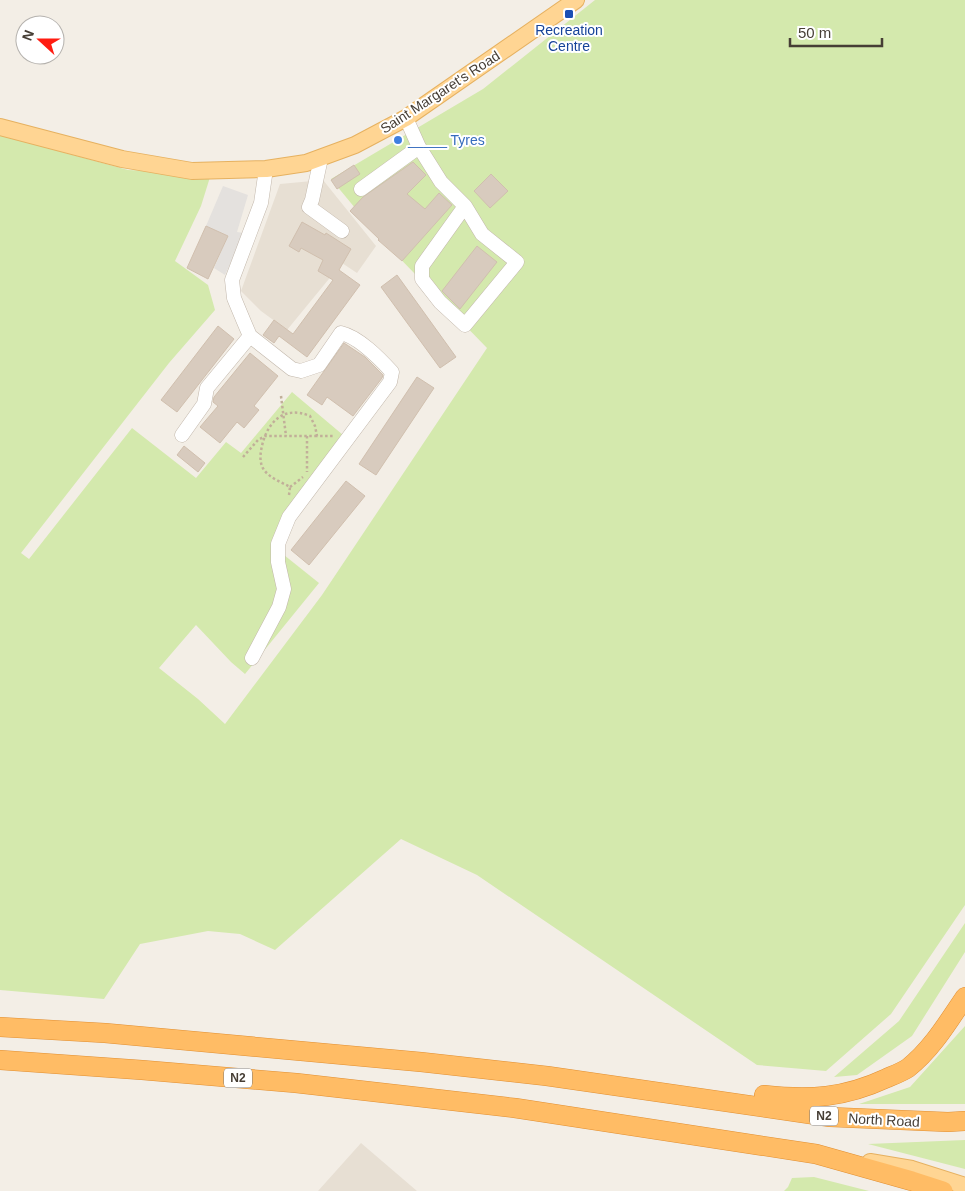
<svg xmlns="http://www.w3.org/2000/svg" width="965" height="1191" viewBox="0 0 965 1191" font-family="Helvetica,sans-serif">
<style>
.residential{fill:#e7dfd3}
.green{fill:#d4e9ad}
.parking{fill:#e4e1de}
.building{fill:#d8cbbe;stroke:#d0bfae}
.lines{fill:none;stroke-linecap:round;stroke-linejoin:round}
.minor-casing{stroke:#c2b7ab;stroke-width:15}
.major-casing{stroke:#e6b160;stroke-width:18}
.highway-casing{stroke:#e18f32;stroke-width:20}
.path{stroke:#c1af99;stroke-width:2.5;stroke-dasharray:2.5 2.5;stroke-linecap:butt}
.minor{stroke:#fff;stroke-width:14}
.major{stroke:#ffd593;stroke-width:16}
.highway{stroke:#ffbc65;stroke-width:19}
.transit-dot{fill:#1a4fb4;stroke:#fff;stroke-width:2}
.shop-dot{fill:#3f7fe0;stroke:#fff;stroke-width:2}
.labels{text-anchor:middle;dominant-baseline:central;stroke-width:4;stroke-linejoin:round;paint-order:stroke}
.shield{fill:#fff;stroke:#7e7872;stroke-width:1}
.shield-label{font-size:12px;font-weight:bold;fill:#463e35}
.transit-label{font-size:14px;fill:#164399;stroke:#fff}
.street-label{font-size:14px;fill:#463e35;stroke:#fff}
.shop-label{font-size:14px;fill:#366cbe;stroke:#fff;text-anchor:start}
</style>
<rect width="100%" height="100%" fill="#f3eee6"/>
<path class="residential" d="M323,180L376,246L357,273L342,263L287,330L261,311L241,291L280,184Z
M361,1143L417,1191H318Z"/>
<path class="green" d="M595,0H965V905L891,1014L826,1071L757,1065L477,875L401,839L275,950L240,934L208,931L140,944L104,999L0,990V135L128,170L211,174L201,206L175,261L208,285L215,310L169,363L21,553L29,559L132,428L196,478L226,442L241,453L292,392L343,435L274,547L319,583L245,674L231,662L196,625L159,668L198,699L225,724L322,595L487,348L380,238L331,179L483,89Z
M965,923V952L912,1036L857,1075L834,1077L899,1021Z
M965,1026V1104H859L910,1087Z
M965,1140V1169L868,1144Z
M814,1177L869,1191H784L788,1187L792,1178Z"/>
<path class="parking" d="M223,186L248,195L237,232L244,233L225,275L214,268L228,236L206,226Z"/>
<path class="building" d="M413,162L426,175L407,194L425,209L439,193L452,205L402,261L378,240L379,239L350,211L363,197Z
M354,165L360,174L337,189L331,180Z
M491,174L508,191L490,208L474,191Z
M302,222L325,235L326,233L351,249L339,270L360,285L307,357L279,336L274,343L263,335L274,320L293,334L333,280L318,271L323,260L301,248L299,252L289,246Z
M206,226L228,236L208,279L187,268Z
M477,246L497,262L460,309L442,291Z
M397,275L456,357L440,368L381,287Z
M218,326L234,339L177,412L161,400Z
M344,343L365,357L383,375L382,378L353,416L327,397L322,405L307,395Z
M250,353L278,376L254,406L259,410L244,428L237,422L220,443L200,427L218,406L213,402L214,397Z
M417,377L434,388L376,475L359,464Z
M184,446L205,463L198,472L177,455Z
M346,481L365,496L309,565L291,550Z"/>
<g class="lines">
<defs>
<path id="minor" d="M406,118L419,147L441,182L465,206L482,234L517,262L465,325L440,302L422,279V266L465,206
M321,158L312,200L309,207L342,231
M361,189L419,147
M182,435L204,404L207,388L250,336
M252,658L279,607L284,589L278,562V544L289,517L390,382L392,372C380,359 359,337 341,333L319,365L301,371L292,369L250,336L244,322L234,298L232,280L261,203L266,169"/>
<path id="major" d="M0,127L122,159L192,171L266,169L306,163L355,145L406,118L576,0
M870,1162L912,1169L965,1186"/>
<path id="highway" d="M0,1027L105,1033L421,1062L547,1076L830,1117L948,1122L965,1121
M0,1060L142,1070L296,1083L515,1108L816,1154L912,1181L943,1191
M764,1095C810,1100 844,1098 887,1078C894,1075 902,1072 908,1068C932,1049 948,1022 965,997"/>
</defs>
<use href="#minor" class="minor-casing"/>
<use href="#major" class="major-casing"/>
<use href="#highway" class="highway-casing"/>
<path class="path" d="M281,396L286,436
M307,436V472
M243,457L258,440L265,436H317
M290,487L303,477
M289,495L290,487C281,482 270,478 264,470C260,464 260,457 261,451C265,425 282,404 310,416L315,426L317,436H333"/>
<use href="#minor" class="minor"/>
<use href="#major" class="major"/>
<use href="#highway" class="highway"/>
</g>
<rect class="transit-dot" x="564" y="9" width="10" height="10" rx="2.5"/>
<circle class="shop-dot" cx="398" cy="140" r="5"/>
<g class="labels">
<g class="shield">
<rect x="224" y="1068.5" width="28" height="19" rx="4"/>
<rect x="810" y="1106.5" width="28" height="19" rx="4"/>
</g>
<g class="shield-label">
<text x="238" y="1078">N2</text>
<text x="824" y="1116">N2</text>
</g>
<g class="transit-label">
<text x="569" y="30">Recreation<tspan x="569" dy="16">Centre</tspan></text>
</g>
<g class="street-label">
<text transform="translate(440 92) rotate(-33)">Saint Margaret's Road</text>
<text transform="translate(884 1120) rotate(3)">North Road</text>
</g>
<g class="shop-label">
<text x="408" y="140">_____ Tyres</text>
</g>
</g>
<g transform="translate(40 40) rotate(291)"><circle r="24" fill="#ffffff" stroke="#b5b2ae"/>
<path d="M0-4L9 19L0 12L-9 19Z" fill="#ff1c11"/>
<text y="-8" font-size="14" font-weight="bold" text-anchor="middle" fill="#463e35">N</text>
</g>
<path d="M790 38v8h92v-8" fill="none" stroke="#463e35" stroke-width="2.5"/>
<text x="798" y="38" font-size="15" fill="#463e35" stroke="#ffffff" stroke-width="4" paint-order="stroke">50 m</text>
</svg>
